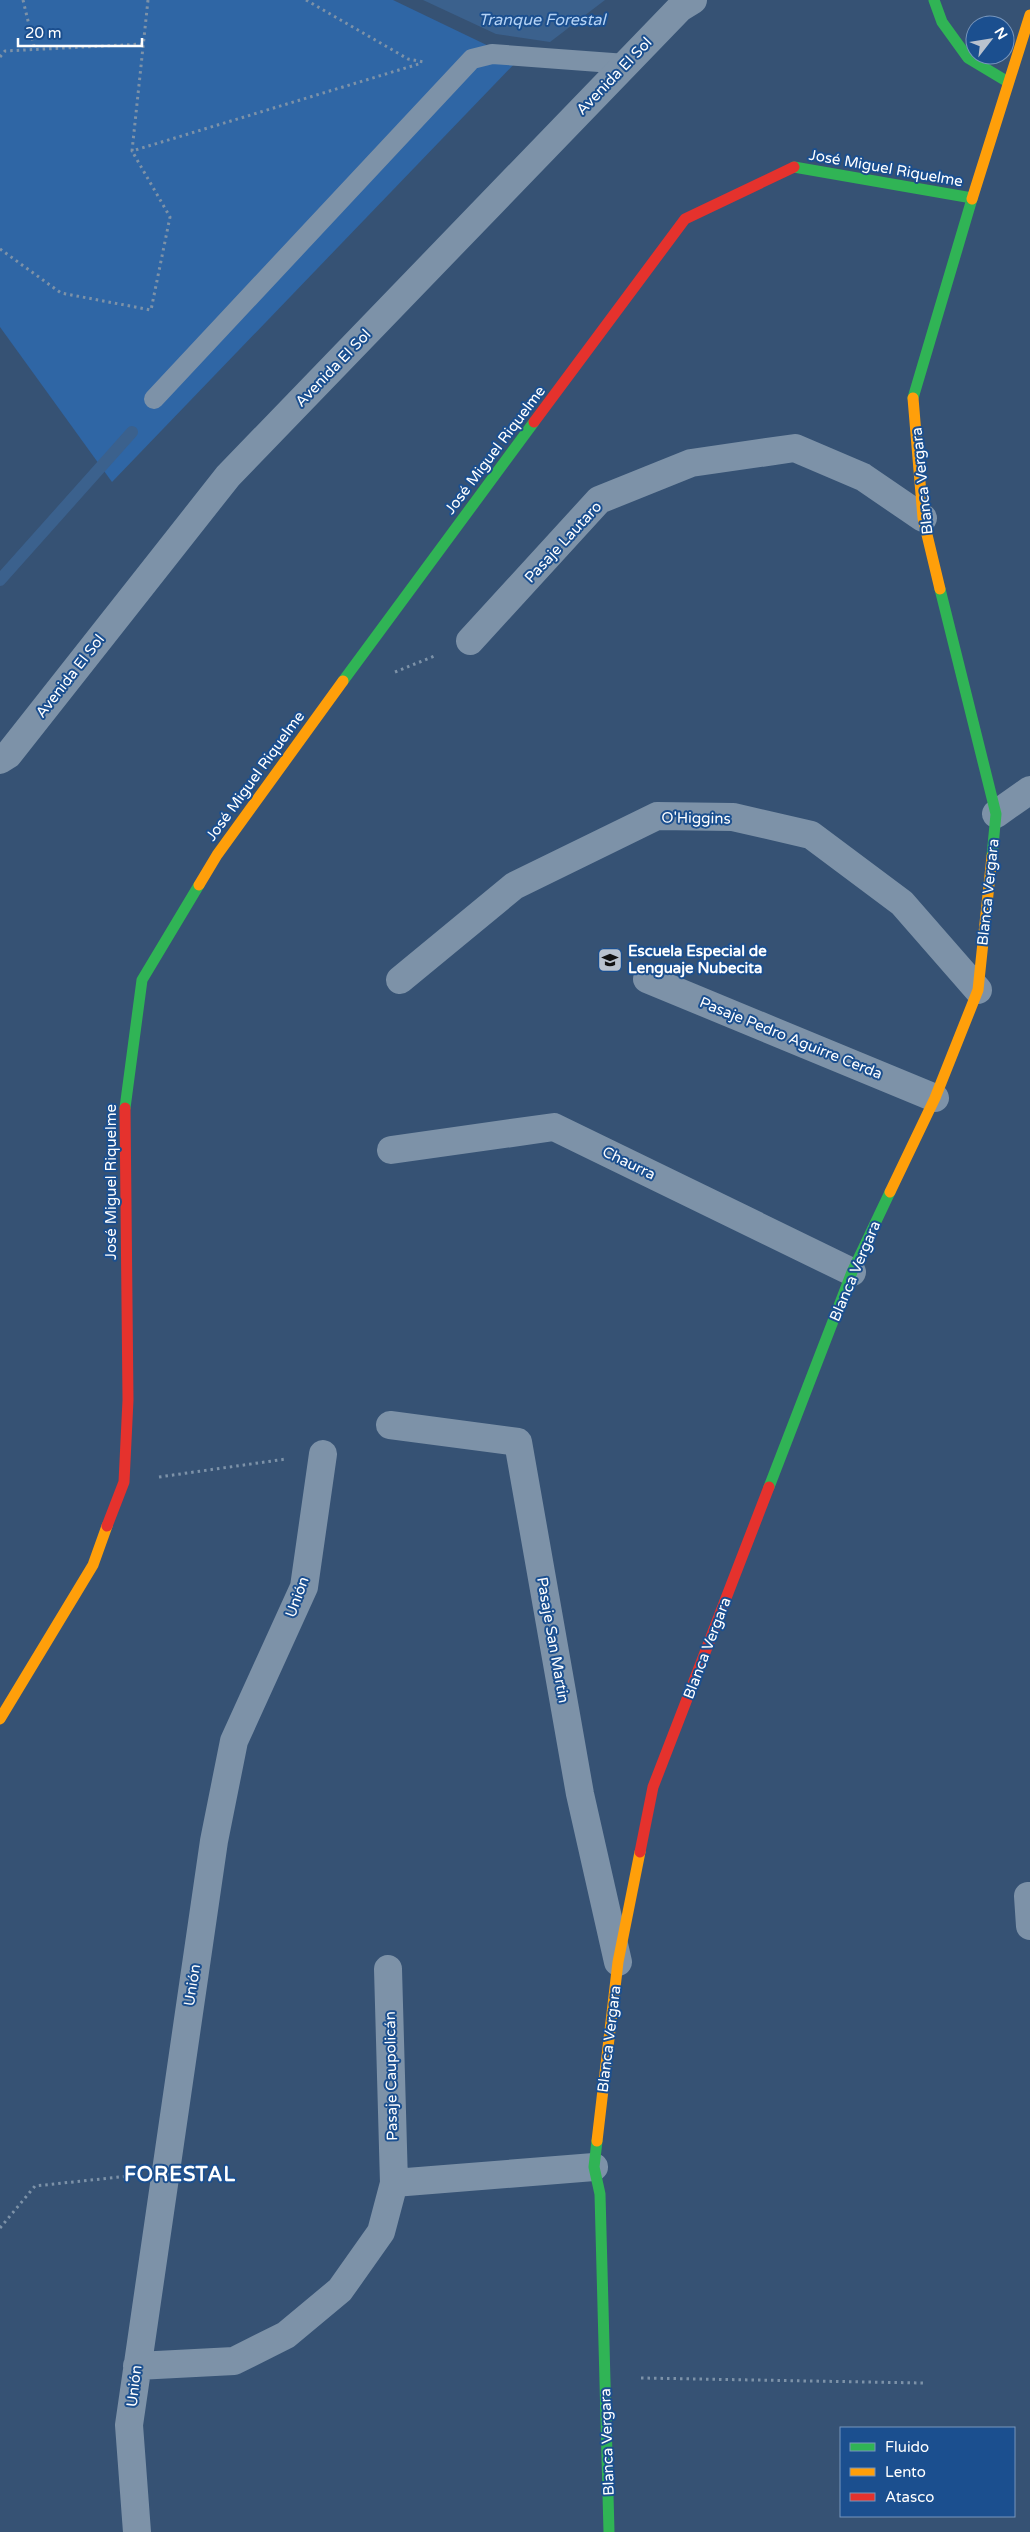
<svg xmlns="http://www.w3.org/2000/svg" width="1030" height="2532" viewBox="0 0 1030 2532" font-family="'Varela Round',sans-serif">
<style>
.green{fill:#2f66a5}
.water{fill:#3b618d}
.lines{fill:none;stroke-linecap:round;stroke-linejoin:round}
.stream{stroke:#3b618d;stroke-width:12}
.path{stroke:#7d92a8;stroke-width:3;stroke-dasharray:2.5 4;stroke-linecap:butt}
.lane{stroke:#7d92a8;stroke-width:20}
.street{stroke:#7d92a8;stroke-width:28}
.fast{stroke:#30b455;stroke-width:11}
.slow{stroke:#ff9f0a;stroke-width:11}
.jam{stroke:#e5322d;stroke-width:11}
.labels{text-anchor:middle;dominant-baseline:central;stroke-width:4;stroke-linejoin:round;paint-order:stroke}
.street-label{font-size:15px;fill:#fff;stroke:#1b4f8f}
.poi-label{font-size:15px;font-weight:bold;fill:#fff;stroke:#1b4f8f;text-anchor:start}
.water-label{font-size:16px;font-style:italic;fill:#b5d3f5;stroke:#1b4f8f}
.district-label{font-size:20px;font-weight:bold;letter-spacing:1px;fill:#fff;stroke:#1b4f8f}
</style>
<rect width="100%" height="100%" fill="#365274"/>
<path class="green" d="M0,0H393L518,60L112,482L0,327Z"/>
<path class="water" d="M423,0H605L550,42L496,34Z"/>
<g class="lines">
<path class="stream" d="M0,580L132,432"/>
<path class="path" d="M23,0L35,50
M148,0L132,151L422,63
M306,0L408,59L424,62
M0,57L5,51L143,44
M0,249L61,293L151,310L170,217L132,151
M395,672L437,655
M159,1477L286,1459
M0,2228L35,2186L129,2176
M641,2378L923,2383"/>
<path class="lane" d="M154,399L472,59L492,54L626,64"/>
<path class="street" d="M470,641L599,500L691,463L795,448L863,477L923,518
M0,760L8,755L228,476L680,8L693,0
M996,814L1030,790
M647,979L935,1098
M400,980L514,886L657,816L733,817L811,835L902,903L978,990
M391,1150L554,1127L852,1272
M390,1425L518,1442L580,1794L618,1962
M1028,1896L1030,1926
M394,2183L594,2167
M137,2366L234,2361L286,2335L340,2290L381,2232L394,2183L388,1969
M137,2532L129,2425L214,1841L234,1741L304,1587L323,1454"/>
<path class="fast" d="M934,0L942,22L968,58L1008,82
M794,167L972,198
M913,398L972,199
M940,589L996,814L992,856
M343,681L534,422
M125,1108L142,980L199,885
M769,1487L852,1272L890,1192
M597,2141L594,2167L600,2194L609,2532"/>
<path class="slow" d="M972,199L1030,15
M913,398L923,518L940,589
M199,885L217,855L343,681
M890,1192L935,1098L978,990L992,856
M0,1719L93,1565L107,1526
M597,2141L618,1962L640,1852"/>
<path class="jam" d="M534,422L685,219L794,167
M107,1526L124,1482L128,1400L125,1108
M640,1852L653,1787L769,1487"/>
</g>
<defs>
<symbol id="school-square" viewBox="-11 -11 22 22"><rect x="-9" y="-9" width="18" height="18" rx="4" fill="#b9c2ce" stroke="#1b4f8f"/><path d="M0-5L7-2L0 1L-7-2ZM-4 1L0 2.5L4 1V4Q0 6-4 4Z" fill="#111"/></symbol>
</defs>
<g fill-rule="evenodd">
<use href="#school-square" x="596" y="946" width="28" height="28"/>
</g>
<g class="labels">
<g class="street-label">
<text transform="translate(614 76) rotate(-46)">Avenida El Sol</text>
<text transform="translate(886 168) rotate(10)">José Miguel Riquelme</text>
<text transform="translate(333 368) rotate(-46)">Avenida El Sol</text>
<text transform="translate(495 450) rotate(-53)">José Miguel Riquelme</text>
<text transform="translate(922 481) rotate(-96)">Blanca Vergara</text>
<text transform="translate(563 542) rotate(-47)">Pasaje Lautaro</text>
<text transform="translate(70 676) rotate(-52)">Avenida El Sol</text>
<text transform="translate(255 776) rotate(-54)">José Miguel Riquelme</text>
<text transform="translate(696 818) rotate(1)">O'Higgins</text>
<text transform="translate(988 892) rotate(-84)">Blanca Vergara</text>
<text transform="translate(791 1038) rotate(22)">Pasaje Pedro Aguirre Cerda</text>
<text transform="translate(629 1163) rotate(26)">Chaurra</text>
<text transform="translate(111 1182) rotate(-90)">José Miguel Riquelme</text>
<text transform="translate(855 1271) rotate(-67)">Blanca Vergara</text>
<text transform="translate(297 1597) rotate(-70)">Unión</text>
<text transform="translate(553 1640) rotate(80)">Pasaje San Martin</text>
<text transform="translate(707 1648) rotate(-69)">Blanca Vergara</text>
<text transform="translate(192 1985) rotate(-81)">Unión</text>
<text transform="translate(609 2039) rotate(-83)">Blanca Vergara</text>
<text transform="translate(391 2076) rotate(-91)">Pasaje Caupolicán</text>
<text transform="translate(134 2386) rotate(-83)">Unión</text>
<text transform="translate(607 2442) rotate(-92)">Blanca Vergara</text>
</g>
<g class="poi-label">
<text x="628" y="951">Escuela Especial de<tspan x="628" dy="17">Lenguaje Nubecita</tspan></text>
</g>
<g class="water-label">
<text x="542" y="20">Tranque Forestal</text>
</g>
<g class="district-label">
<text x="180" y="2175">FORESTAL</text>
</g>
</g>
<rect x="840" y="2427" width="175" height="90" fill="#1b4f8f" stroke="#7695bc"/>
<rect x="850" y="2443" width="25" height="8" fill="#30b455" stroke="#7695bc"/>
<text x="885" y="2452" font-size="15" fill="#ffffff">Fluido</text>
<rect x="850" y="2468" width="25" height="8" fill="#ff9f0a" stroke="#7695bc"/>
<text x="885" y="2477" font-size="15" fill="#ffffff">Lento</text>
<rect x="850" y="2493" width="25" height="8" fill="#e5322d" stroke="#7695bc"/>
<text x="885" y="2502" font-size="15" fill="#ffffff">Atasco</text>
<g transform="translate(990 40) rotate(59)"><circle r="24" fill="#1b4f8f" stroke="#7695bc"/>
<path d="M0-4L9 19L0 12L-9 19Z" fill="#b9c2ce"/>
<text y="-8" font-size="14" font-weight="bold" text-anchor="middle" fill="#ffffff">N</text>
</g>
<path d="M18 38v8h124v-8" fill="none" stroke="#ffffff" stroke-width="2.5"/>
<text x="25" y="38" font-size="15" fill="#ffffff" stroke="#1b4f8f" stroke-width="4" paint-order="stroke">20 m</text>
</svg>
